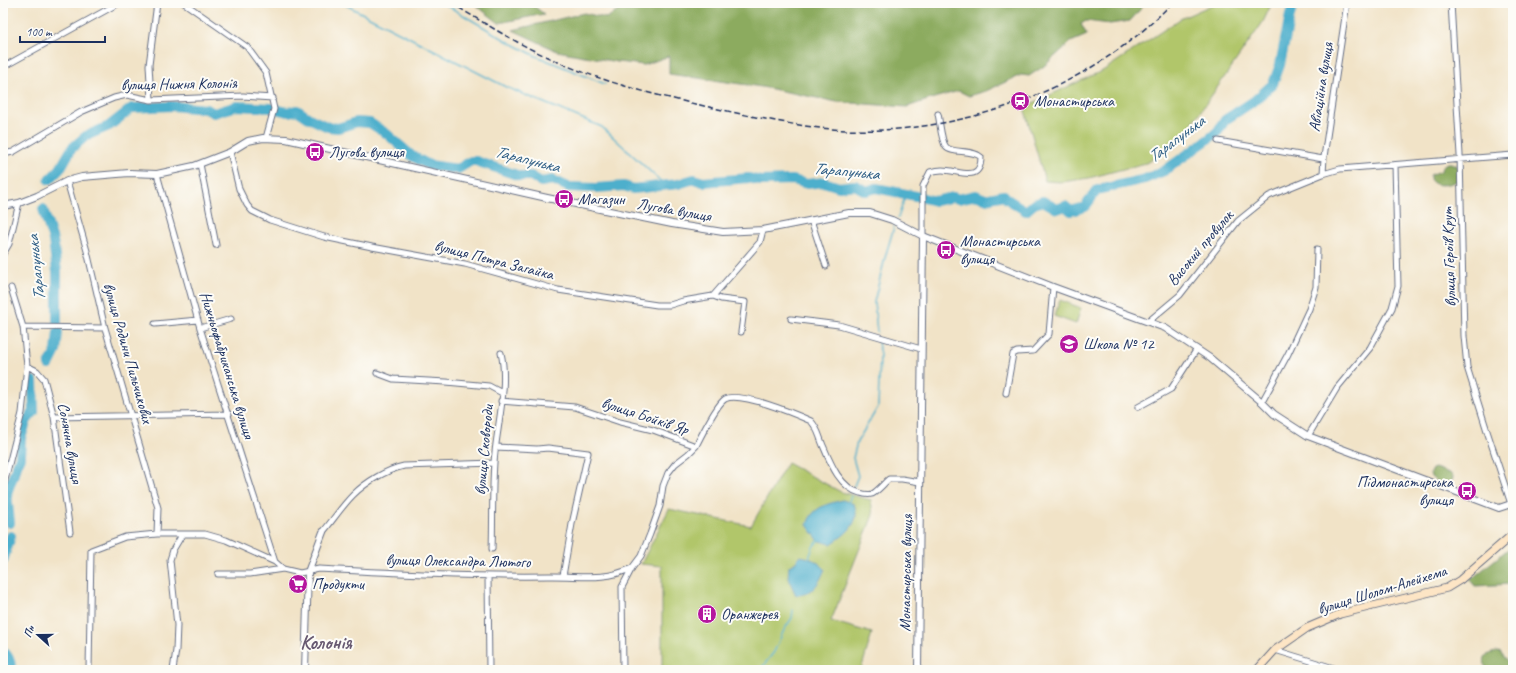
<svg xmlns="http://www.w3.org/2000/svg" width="1516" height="673" viewBox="0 0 1516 673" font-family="Caveat,sans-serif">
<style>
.green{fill:#b1c66a;stroke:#667a64}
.forest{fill:#8cab5e;stroke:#546d5e}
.water{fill:#4dafcc;stroke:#346f95}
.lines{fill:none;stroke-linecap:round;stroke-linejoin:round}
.stream{stroke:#4dafcc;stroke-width:1.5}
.river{stroke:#4dafcc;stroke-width:10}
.minor-casing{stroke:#666e83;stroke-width:7}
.tertiary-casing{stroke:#666e83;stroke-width:8}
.secondary-casing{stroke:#666e83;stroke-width:9}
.minor{stroke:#fff;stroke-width:5}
.tertiary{stroke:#fff;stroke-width:6}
.secondary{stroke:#fde5c5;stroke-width:7}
.rail{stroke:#1b2f5e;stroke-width:1.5;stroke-dasharray:6 3;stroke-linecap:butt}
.labels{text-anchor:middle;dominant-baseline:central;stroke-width:4;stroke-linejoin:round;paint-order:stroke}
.street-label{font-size:16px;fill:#1b2f5e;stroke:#fdfcf7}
.poi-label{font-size:16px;fill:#1b2f5e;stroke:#fdfcf7;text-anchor:start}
.water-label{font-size:17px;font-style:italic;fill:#2c5c84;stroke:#fdfcf7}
.district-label{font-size:20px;font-weight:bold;fill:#685a72;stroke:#fdfcf7}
</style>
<rect width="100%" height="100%" fill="#fdfcf7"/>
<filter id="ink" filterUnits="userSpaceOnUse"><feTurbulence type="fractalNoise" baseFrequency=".025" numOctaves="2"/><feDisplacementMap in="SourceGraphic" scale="8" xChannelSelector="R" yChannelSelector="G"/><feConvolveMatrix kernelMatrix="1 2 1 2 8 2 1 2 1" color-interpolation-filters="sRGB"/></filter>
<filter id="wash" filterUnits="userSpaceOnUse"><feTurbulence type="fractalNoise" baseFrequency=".012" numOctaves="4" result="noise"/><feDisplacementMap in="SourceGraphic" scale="16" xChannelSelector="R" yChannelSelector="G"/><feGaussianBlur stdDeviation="0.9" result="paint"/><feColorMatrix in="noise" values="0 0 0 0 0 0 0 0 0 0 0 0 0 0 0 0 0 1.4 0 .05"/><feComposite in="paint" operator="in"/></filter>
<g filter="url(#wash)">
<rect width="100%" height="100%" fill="#f1e3c7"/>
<path class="green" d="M1216,3H1272L1263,22L1177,145L1146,163L1089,178L1062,182L1045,181L1024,107L1104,70L1180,19Z
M1060,300L1081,308L1076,324L1054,316Z
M787,463L841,492L871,500L873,515L831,621L872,633L861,670H662V566L641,564L669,509L751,526Z"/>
<path class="forest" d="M473,3H530L544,14L499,23Z
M624,3H1146L1130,21L1110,24L1086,21L1081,24L1087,35L1071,42L1043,67L1029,76L1021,75L986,91L969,96L959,91L934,98L907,107L837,102L762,87L669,74V56L644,65L617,62L557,51L513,30L584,13L606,18L620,10Z
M1448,163H1452L1457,165L1458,174L1457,181C1448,185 1435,188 1430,179V175L1441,171L1442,166Z
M1435,468L1449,473L1453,476C1453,490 1437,483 1431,477L1430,473L1432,469Z
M1513,545V584L1475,586L1470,580Z
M1498,652L1501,653L1508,661V670H1486C1483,657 1483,654 1498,652Z"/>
<path class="water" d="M843,500L854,504C862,523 845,535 831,544L819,541L807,525C812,507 827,504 843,500Z
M799,556C810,557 817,561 825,569C819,583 813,595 796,595L788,578L789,566L796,562Z"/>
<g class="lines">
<path class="stream" d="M342,3L506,87L602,127L666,186
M443,3L507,41L536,56L605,84
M898,218L906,194
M877,332L874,302L886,254L894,227
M854,486L858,476L853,458L857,442L878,407L880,356L878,341
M848,503L851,496
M809,558L813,547L820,538
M760,670L774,652L784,630L792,618L793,610"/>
<path class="river" d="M49,180L60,169L72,148L86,136L109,126L132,108L172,106L206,109L214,113L237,106L271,108L288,112L297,110L309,118L328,127L338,128L357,122L370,123L387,134L412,156L429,165L458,169L471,161H476L520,176H531L541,182L553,180L568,187L596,188L624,186L633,189L678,184L694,179L703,182L749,178L760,181L793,180L807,184L824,182L839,187L855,185L866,191L876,188L916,196L935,201L954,197L958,199L976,195L985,199L1004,195L1007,199L1026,211L1034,204L1043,201L1057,209L1065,206L1071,211L1085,207L1097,190L1145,179L1164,171L1210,138L1218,131L1225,120L1254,101L1273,84L1280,65L1290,15L1294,3
M43,209L53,240L57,272V323
M49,365L56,351L58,332
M10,523L7,493L20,457L21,438L27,420L34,412L33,381
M3,561L11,536
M3,651C9,656 12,663 10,670"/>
</g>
</g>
<g filter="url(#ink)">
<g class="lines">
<defs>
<path id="minor" d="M184,3L247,47L266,73L274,109L266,138
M1451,3L1460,155L1464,336L1467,367L1487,431L1511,504
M3,67L119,3
M151,100L149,65L157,3
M1218,141L1323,159
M230,152L239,189L247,205L252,211L270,220L324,237L372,247L465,264L558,290L657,305H670L683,301L713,296L760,242L763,230
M3,154L13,152L81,112L114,98L127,95L151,100L243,96L273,98
M200,164L216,245
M157,174L200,328L275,562
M1323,174L1324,157L1347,3
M67,181L87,251L105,328L158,508L157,534
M811,220L826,266
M923,236V186L930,172C934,171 938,170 942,170C959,170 981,184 981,157C972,149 952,154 946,147C941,141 940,122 938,114
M3,254L9,244L19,203
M713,296L721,299L745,302L741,332
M791,319L839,325L921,349
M1149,321L1180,295L1238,221L1269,196L1323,174L1340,169L1513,155
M155,324L198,320
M23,327L105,328
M200,328L231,319
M27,366L37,371L44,379L54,417L70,532
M377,373L393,379L446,382L489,386L502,393
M1006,393L1013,354L1017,352L1033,351L1049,334L1053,287
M501,401L575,407L620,422L653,430L696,446C701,436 717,404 725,399C740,391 795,414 811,421C818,429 818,433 822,443C830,462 839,487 860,493C863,494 869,495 872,494C878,491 884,483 889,479H902L920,482
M1262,402L1288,354L1309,309L1316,287L1317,249
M1138,407L1171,389L1197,349
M54,417L229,414
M1308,436L1337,388L1370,348L1392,308L1398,286L1395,165
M496,447L537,449L548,448L588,453L572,524L563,576
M3,488L22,413L27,366L23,327L11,288
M323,532C333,520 342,506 353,495C366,482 386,470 404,466L494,463
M492,549C493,521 492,492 494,463C496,429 509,386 501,353
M218,574H250L283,569
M488,576L489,670
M1275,650L1340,670
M89,670L91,550L125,537L157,534H205L226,540L275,562L283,569L300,573L319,569C395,573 471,577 548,576C579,575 602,582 632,568
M173,670L176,650L177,625L170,560L173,550L182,535
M623,670L622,587L632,568L641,556L650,534L660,506L663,486L668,473L675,464L688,454L696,446"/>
<path id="tertiary" d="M3,206L19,203L37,196L67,181L82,177L129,173L157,174L194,166L230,152L248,141L263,138L286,139L547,198L672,224L723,232L763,230L849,213H870L892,220L923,236L1053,287L1165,328L1210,358L1262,402L1274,414L1308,436L1499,508L1511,504L1513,510
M305,670L308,572L323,532
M918,670L923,236"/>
<path id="secondary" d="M1257,670L1275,650L1307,628L1340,614L1447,588L1460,580L1513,534"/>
</defs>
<use href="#minor" class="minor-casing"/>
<use href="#tertiary" class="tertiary-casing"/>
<use href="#secondary" class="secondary-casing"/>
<use href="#minor" class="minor"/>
<use href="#tertiary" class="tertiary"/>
<use href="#secondary" class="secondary"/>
<path class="rail" d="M451,3C481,21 511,40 543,55C599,82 658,96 718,109C760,118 803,128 846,130C963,135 1091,89 1172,3"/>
</g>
</g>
<defs>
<symbol id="station-disc" viewBox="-11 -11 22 22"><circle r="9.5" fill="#b5179e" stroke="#fdfcf7"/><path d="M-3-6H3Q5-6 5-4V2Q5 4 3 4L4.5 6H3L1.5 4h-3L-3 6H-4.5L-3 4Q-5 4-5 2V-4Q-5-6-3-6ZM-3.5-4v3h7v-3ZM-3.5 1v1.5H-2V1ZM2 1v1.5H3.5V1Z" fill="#fff"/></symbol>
<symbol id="bus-disc" viewBox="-11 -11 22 22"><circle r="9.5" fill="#b5179e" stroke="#fdfcf7"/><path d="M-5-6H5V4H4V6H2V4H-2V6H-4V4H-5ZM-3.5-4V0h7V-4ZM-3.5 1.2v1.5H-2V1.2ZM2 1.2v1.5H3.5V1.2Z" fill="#fff"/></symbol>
<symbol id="school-disc" viewBox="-11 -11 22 22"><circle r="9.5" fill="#b5179e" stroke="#fdfcf7"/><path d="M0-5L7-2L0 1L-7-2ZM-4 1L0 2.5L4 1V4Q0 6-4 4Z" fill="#fff"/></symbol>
<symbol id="supermarket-disc" viewBox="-11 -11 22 22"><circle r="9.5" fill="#b5179e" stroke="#fdfcf7"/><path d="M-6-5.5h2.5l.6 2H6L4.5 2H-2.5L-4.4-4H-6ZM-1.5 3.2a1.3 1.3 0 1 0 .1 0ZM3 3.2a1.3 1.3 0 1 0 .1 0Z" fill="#fff"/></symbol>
<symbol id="building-disc" viewBox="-11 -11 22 22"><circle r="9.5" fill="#b5179e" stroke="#fdfcf7"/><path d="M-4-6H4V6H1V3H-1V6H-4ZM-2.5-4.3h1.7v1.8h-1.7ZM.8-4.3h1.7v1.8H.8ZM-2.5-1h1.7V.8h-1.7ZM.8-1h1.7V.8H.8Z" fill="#fff"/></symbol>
</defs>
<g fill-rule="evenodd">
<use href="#station-disc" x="1009" y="90" width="22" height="22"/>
<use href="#bus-disc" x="304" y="141" width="22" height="22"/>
<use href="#bus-disc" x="553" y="188" width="22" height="22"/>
<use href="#bus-disc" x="935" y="239" width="22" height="22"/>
<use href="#school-disc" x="1058" y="333" width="22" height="22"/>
<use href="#bus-disc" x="1456" y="480" width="22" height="22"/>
<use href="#supermarket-disc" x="287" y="573" width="22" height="22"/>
<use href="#building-disc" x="696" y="603" width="22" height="22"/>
</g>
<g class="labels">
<g class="street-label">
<text transform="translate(179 84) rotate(-1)">вулиця Нижня Колонія</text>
<text transform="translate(1321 87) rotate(-81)">Авіаційна вулиця</text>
<text transform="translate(674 210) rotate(10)">Лугова вулиця</text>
<text transform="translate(1200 248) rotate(-50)">Високий провулок</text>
<text transform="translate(1449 257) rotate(-92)">вулиця Героїв Крут</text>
<text transform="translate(494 260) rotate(14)">вулиця Петра Загайка</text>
<text transform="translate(128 353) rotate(74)">вулиця Родини Пильчикових</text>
<text transform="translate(227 365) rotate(73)">Нижньофабриканська вулиця</text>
<text transform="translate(645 416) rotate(18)">вулиця Бойків Яр</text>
<text transform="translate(70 443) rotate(80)">Сонячна вулиця</text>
<text transform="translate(484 450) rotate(-85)">вулиця Сковороди</text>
<text transform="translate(458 561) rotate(1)">вулиця Олександра Лютого</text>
<text transform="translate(906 573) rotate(-89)">Монастирська вулиця</text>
<text transform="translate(1382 590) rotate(-17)">вулиця Шолом-Алейхема</text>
</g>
<g class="poi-label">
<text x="1034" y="101">Монастирська</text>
<text x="329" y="152">Лугова вулиця</text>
<text x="578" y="199">Магазин</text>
<text x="960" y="241">Монастирська<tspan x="960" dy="18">вулиця</tspan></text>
<text x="1083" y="344">Школа № 12</text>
<text x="1453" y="482" text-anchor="end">Підмонастирська<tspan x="1453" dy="18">вулиця</tspan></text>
<text x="312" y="584">Продукти</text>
<text x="721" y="614">Оранжерея</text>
</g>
<g class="water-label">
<text transform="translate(1176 139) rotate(-37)">Тарапунька</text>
<text transform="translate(527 159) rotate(14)">Тарапунька</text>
<text transform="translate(846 171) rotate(5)">Тарапунька</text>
<text transform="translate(36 268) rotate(-96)">Тарапунька</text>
</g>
<g class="district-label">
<text x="326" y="642">Колонія</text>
</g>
</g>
<rect width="1516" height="673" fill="none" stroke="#fdfcf7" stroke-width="16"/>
<g transform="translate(38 635) rotate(291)" stroke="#fdfcf7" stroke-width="3" paint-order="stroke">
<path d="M0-3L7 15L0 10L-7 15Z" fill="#1b2f5e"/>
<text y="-6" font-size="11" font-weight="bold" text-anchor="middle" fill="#1b2f5e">Пн</text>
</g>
<path d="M20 36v6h85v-6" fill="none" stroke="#1b2f5e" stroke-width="2"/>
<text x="26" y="36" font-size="12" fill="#1b2f5e" stroke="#fdfcf7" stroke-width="3" paint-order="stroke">100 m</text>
</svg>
